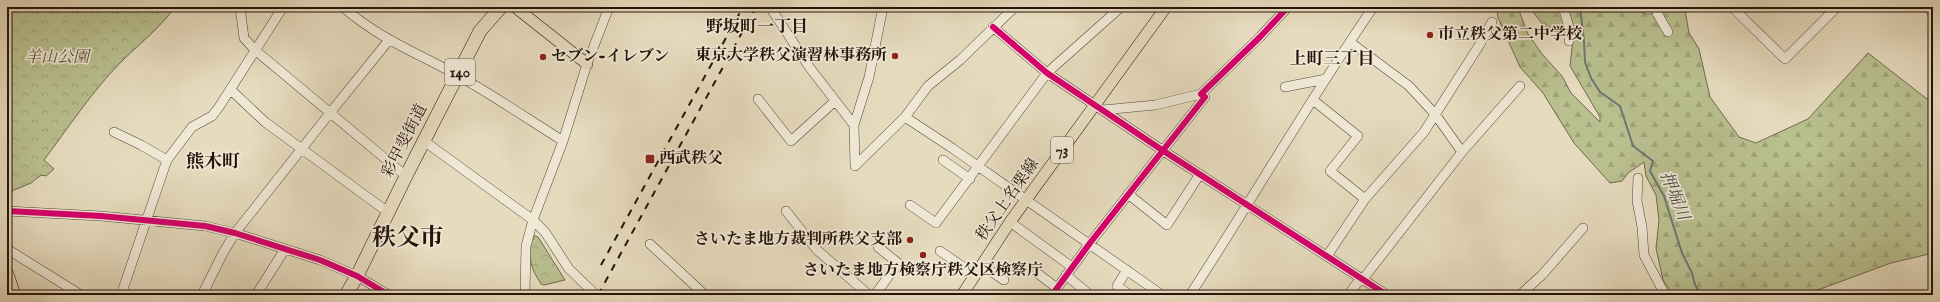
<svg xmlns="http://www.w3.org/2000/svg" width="1940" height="302" viewBox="0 0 1940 302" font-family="'IM FELL English','Noto Serif JP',serif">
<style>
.forest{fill:url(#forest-firs);stroke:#6f694d}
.park{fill:url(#park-crowns);stroke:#6f694d}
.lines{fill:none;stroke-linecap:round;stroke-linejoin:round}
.stream{stroke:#6b7774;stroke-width:2}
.minor-casing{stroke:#554538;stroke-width:10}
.major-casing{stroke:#25130b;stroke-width:12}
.highway-casing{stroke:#25130b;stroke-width:14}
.minor{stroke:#efe8d5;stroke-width:9}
.major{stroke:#e6dbbe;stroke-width:11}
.highway{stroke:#e6dbbe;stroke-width:13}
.rail{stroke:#25130b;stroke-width:2;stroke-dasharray:7 7;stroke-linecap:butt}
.cycleway-casing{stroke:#efe8d5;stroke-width:8}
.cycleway{stroke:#d6006c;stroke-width:6}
.poi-dot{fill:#8f2418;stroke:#efe8d5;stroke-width:1.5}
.labels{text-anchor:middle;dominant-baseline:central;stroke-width:3.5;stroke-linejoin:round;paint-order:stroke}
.shield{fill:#efe8d5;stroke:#625348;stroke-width:1}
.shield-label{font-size:15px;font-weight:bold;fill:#25130b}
.poi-label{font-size:16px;font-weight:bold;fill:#25130b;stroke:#efe8d5;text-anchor:start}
.park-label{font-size:16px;font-style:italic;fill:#594f39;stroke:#efe8d5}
.street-label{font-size:16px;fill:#25130b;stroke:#efe8d5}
.neighbourhood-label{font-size:17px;font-weight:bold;fill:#25130b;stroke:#efe8d5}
.water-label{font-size:17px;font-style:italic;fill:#4e4d48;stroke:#efe8d5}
.quarter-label{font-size:18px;font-weight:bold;fill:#25130b;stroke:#efe8d5}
.town-label{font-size:24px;font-weight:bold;fill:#25130b;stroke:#efe8d5}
</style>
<defs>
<pattern id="forest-firs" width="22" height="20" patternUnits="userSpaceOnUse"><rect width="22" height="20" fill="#b9bf8f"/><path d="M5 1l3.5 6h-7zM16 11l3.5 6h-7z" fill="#9fa37a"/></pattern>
<pattern id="park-crowns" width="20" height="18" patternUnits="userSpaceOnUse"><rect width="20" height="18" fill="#b9bf8f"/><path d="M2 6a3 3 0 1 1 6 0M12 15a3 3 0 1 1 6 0" fill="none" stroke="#9fa37a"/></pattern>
</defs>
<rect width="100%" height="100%" fill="#e6dbbe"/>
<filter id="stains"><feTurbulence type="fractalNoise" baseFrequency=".005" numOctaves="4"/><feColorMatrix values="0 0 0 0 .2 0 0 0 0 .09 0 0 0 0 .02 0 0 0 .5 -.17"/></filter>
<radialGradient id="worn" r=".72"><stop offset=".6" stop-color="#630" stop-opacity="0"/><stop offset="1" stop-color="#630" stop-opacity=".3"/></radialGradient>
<path class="forest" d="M1496,7H1521L1518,8L1528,34L1542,54L1562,76L1571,93L1600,122V117L1570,66L1573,39L1562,28L1545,27L1529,7H1634C1655,22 1650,9 1665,7C1673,6 1681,7 1688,7L1685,10L1689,33L1699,49L1710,97L1739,137L1756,143L1808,119L1868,53L1927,99L1933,96V253L1891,263L1804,295H1673L1663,280L1656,248L1659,220L1656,195L1646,176L1644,162L1628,173L1622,181L1610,183L1574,143L1543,93L1520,67L1498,18Z"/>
<path class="park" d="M7,7H175C159,29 138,45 119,64C91,93 68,128 44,160L54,169L46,176L41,175L31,183L7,193Z
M533,235L538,237L565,280L544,285L541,284C529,265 530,261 531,239H534Z"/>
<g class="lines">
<path class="stream" d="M1580,7L1584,41L1585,62L1591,78L1600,92L1620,106L1633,146L1653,161L1650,171L1664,196L1682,253L1692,273L1695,285L1702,295"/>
<defs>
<path id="minor" d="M240,7L244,38L255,50L406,176
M343,7C378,38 417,53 457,75C493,95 528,119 563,141
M770,7L810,68L854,125
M1563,7L1571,34L1569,41
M1656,7L1657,13L1668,32
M1732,7L1785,59L1837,7
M1927,7L1933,13
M993,27L1047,73L1162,150L1387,295
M1350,42L1409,86L1435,114L1462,152
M1285,87L1326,79
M231,90L265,122L389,213
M758,99L791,141L835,101
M1313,100L1358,136L1330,171L1365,199
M1103,110L1155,105L1201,94
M905,117L952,148L1162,295
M114,132L141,145L167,160
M424,141L533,220L545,232L569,269L596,295
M943,160L970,179
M855,166L905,117L928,86L960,60L1015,7
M855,166L854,125L869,77L883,7
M1638,178L1637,201L1642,227L1644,255L1665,295
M1128,194L1167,225L1200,174
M910,205L936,223L1047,73L1121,7
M7,211L101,216L205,226L235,233L320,260L357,276L389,295
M786,211L817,250L869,295
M1010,222L1072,267
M650,244L705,295
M7,249L81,295
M940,251L975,275
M1327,256L1365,199L1424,132L1480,44L1492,22
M982,265L1004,280
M1127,270L1117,286L1130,295
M1037,273L1057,288
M1066,275L1090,295
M1363,279L1462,152L1520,86
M121,295L167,160L192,127L212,116L219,107L283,7
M202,295L223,253L235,233L330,113L389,40
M256,295L285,249
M525,295L526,246L533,220L563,141L587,64L609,7
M875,295L898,263L878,247
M1052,295L1090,243L1205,97L1201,94L1260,37L1288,7
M1190,295C1252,200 1308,102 1372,9L1370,7
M1348,295L1361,278
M1520,295L1542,275L1583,228"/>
<path id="major" d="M515,7L587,64
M962,295L1010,222L1166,7"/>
<path id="highway" d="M7,274L14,295
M346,295L357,276L406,176L480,31L501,7"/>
</defs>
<use href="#minor" class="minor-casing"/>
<use href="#major" class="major-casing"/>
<use href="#highway" class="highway-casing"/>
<use href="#minor" class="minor"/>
<use href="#major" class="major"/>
<use href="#highway" class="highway"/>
<path class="rail" d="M601,265L743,7
M598,295L756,7"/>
<defs>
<path id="cycleway" d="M993,27L1047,73L1162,150L1387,295
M7,211L101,216L205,226L235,233L320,260L357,276L389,295
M1052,295L1090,243L1205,97L1201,94L1260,37L1288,7"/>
</defs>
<use href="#cycleway" class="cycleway-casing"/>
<use href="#cycleway" class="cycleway"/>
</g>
<g class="poi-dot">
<circle cx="1430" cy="35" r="4"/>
<circle cx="895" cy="56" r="4"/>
<circle cx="543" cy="57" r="4"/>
<rect x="645" y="154" width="10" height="10" rx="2"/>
<circle cx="910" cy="240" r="4"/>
<circle cx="923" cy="255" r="4"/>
</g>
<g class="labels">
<g class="shield">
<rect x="445" y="59" width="30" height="26" rx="3"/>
<rect x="1051" y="137" width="22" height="26" rx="3"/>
</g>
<g class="shield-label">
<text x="460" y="72">140</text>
<text x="1062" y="150">73</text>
</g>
<g class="poi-label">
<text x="1438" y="35">市立秩父第二中学校</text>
<text x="887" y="56" text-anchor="end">東京大学秩父演習林事務所</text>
<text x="551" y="57">セブン-イレブン</text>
<text x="659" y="159">西武秩父</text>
<text x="902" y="240" text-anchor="end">さいたま地方裁判所秩父支部</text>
<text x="923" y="271" text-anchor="middle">さいたま地方検察庁秩父区検察庁</text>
</g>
<g class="park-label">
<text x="57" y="58">羊山公園</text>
</g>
<g class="street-label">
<text transform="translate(405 141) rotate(-63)">彩甲斐街道</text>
<text transform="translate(1008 200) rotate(-55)">秩父上名栗線</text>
</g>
<g class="neighbourhood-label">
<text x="757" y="27">野坂町一丁目</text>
<text x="1332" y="59">上町三丁目</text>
</g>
<g class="water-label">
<text transform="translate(1674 196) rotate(68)">押堀川</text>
</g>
<g class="quarter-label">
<text x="213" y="162">熊木町</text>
</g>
<g class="town-label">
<text x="408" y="238">秩父市</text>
</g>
</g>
<rect width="1940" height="302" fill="none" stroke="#e6dbbe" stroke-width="24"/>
<rect x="8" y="8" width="1924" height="286" fill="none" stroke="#25130b" stroke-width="2"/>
<rect x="12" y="12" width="1916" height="278" fill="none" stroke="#25130b"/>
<rect width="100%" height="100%" filter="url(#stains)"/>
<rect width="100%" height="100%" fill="url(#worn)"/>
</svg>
